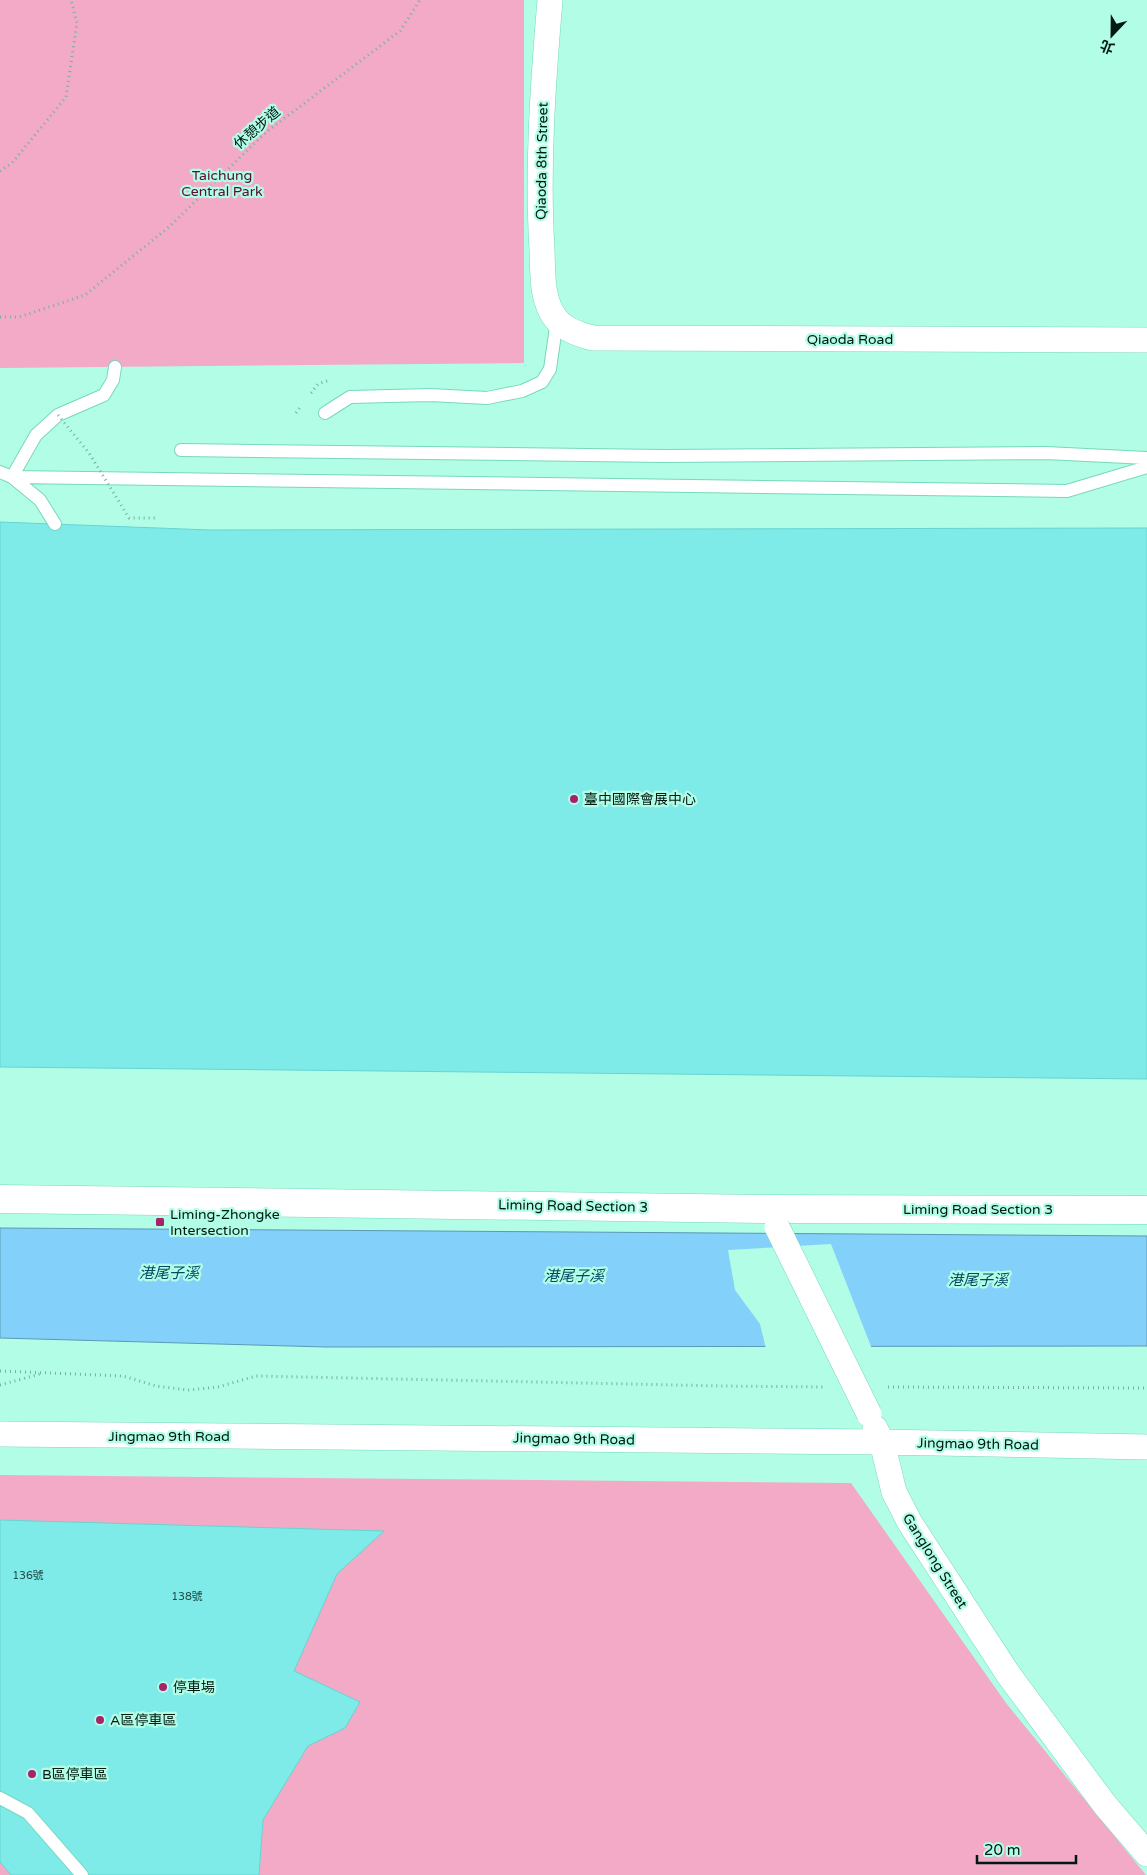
<svg xmlns="http://www.w3.org/2000/svg" width="1147" height="1875" viewBox="0 0 1147 1875" font-family="'Varela Round','Noto Sans TC',sans-serif">
<style>
.green{fill:#f2aac7}
.water{fill:#83d0fb;stroke:#5c99b5}
.pier{fill:#b2fde6}
.building{fill:#7febe9;stroke:#66d4d1}
.lines{fill:none;stroke-linecap:round;stroke-linejoin:round}
.lane-casing{stroke:#77d8bd;stroke-width:14}
.street-casing{stroke:#77d8bd;stroke-width:26}
.secondary-casing{stroke:#77d8bd;stroke-width:29}
.path{stroke:#76b09e;stroke-width:3;stroke-dasharray:1 4;stroke-linecap:butt}
.lane{stroke:#fff;stroke-width:12}
.street{stroke:#fff;stroke-width:25}
.secondary{stroke:#fff;stroke-width:28}
.street-bridge-casing{stroke:#77d8bd;stroke-width:26;stroke-linecap:butt}
.path-bridge{stroke:#76b09e;stroke-width:3;stroke-dasharray:1 4;stroke-linecap:butt}
.street-bridge{stroke:#fff;stroke-width:25}
.poi-dot{fill:#a82169;stroke:#b2fde6;stroke-width:2}
.labels{text-anchor:middle;dominant-baseline:central;stroke-width:4.5;stroke-linejoin:round;paint-order:stroke}
.number-label{font-size:11px;fill:#204e48}
.street-label{font-size:14px;fill:#001a13;stroke:#b2fde6}
.park-label{font-size:14px;fill:#5a0d36;stroke:#b2fde6}
.poi-label{font-size:14px;fill:#001a13;stroke:#b2fde6;text-anchor:start}
.water-label{font-size:15px;font-style:italic;fill:#044864;stroke:#b2fde6}
</style>
<rect width="100%" height="100%" fill="#b2fde6"/>
<path class="green" d="M0,0H524V363L0,368Z
M0,1475L851,1483L1006,1703L1146,1875H0Z"/>
<path class="water" d="M0,1228L1147,1236V1346L326,1347L0,1338Z"/>
<path class="pier" d="M831,1244L872,1349H766L760,1324L735,1290L728,1250Z"/>
<path class="building" d="M0,522L210,530L1147,528V1079L0,1067Z
M0,1520L384,1531L337,1574L294,1671L360,1702L345,1728L308,1746L263,1820L259,1875H11L0,1862Z"/>
<g class="lines">
<defs>
<path id="lane" d="M325,413L350,397L430,395L487,398L522,391L542,382L550,369L557,320
M181,450L664,456L1046,453L1147,458
M0,472L12,477L36,435L58,415L104,395L113,380L115,367
M12,477L1067,491L1147,467
M12,477L40,500L55,524
M0,1798L28,1813L82,1875"/>
<path id="street" d="M550,0C543,83 537,167 542,250C543,273 541,300 556,319C565,330 580,335 593,338L1147,340
M875,1428L882,1442L894,1492L910,1523L1008,1674L1105,1805L1147,1854
M0,1434L882,1442L1147,1447"/>
<path id="secondary" d="M0,1199L769,1209L1147,1210"/>
</defs>
<use href="#lane" class="lane-casing"/>
<use href="#street" class="street-casing"/>
<use href="#secondary" class="secondary-casing"/>
<path class="path" d="M0,171L12,163L66,97L77,23L71,0
M0,317H19L85,295L169,227L265,133L400,31L420,0
M311,393L318,384L330,380
M296,413L301,406
M0,1371L123,1376L156,1386L188,1390L218,1387L256,1376L723,1386L824,1387
M0,1385L40,1374
M888,1387L1147,1388"/>
<use href="#lane" class="lane"/>
<use href="#street" class="street"/>
<use href="#secondary" class="secondary"/>
<defs>
<path id="street-bridge" d="M777,1227L869,1414"/>
</defs>
<use href="#street-bridge" class="street-bridge-casing"/>
<path class="path-bridge" d="M58,415L89,453L129,518H156"/>
<use href="#street-bridge" class="street-bridge"/>
</g>
<g class="poi-dot">
<circle cx="574" cy="799" r="5"/>
<rect x="155" y="1217" width="10" height="10" rx="2.5"/>
<circle cx="163" cy="1687" r="5"/>
<circle cx="100" cy="1720" r="5"/>
<circle cx="32" cy="1774" r="5"/>
</g>
<g class="labels">
<g class="number-label">
<text x="28" y="1575">136號</text>
<text x="187" y="1596">138號</text>
</g>
<g class="street-label">
<text transform="translate(257 128) rotate(-41)">休憩步道</text>
<text transform="translate(542 161) rotate(-89)">Qiaoda 8th Street</text>
<text x="850" y="339">Qiaoda Road</text>
<text transform="translate(573 1206) rotate(1)">Liming Road Section 3</text>
<text x="978" y="1209">Liming Road Section 3</text>
<text x="169" y="1436">Jingmao 9th Road</text>
<text transform="translate(574 1439) rotate(1)">Jingmao 9th Road</text>
<text transform="translate(978 1444) rotate(1)">Jingmao 9th Road</text>
<text transform="translate(935 1561) rotate(58)">Ganglong Street</text>
</g>
<g class="park-label">
<text x="222" y="175">Taichung<tspan x="222" dy="16">Central Park</tspan></text>
</g>
<g class="poi-label">
<text x="584" y="799">臺中國際會展中心</text>
<text x="170" y="1214">Liming-Zhongke<tspan x="170" dy="16">Intersection</tspan></text>
<text x="173" y="1687">停車場</text>
<text x="110" y="1720">A區停車區</text>
<text x="42" y="1774">B區停車區</text>
</g>
<g class="water-label">
<text x="169" y="1273">港尾子溪</text>
<text x="574" y="1276">港尾子溪</text>
<text x="978" y="1280">港尾子溪</text>
</g>
</g>
<g transform="translate(1112 35) rotate(202)" stroke="#b2fde6" stroke-width="4" paint-order="stroke">
<path d="M0-4L9 19L0 12L-9 19Z" fill="#001a13"/>
<text y="-8" font-size="14" font-weight="bold" text-anchor="middle" fill="#001a13">北</text>
</g>
<path d="M977 1855v8h99v-8" fill="none" stroke="#001a13" stroke-width="2.5"/>
<text x="984" y="1855" font-size="15" fill="#001a13" stroke="#b2fde6" stroke-width="4" paint-order="stroke">20 m</text>
</svg>
